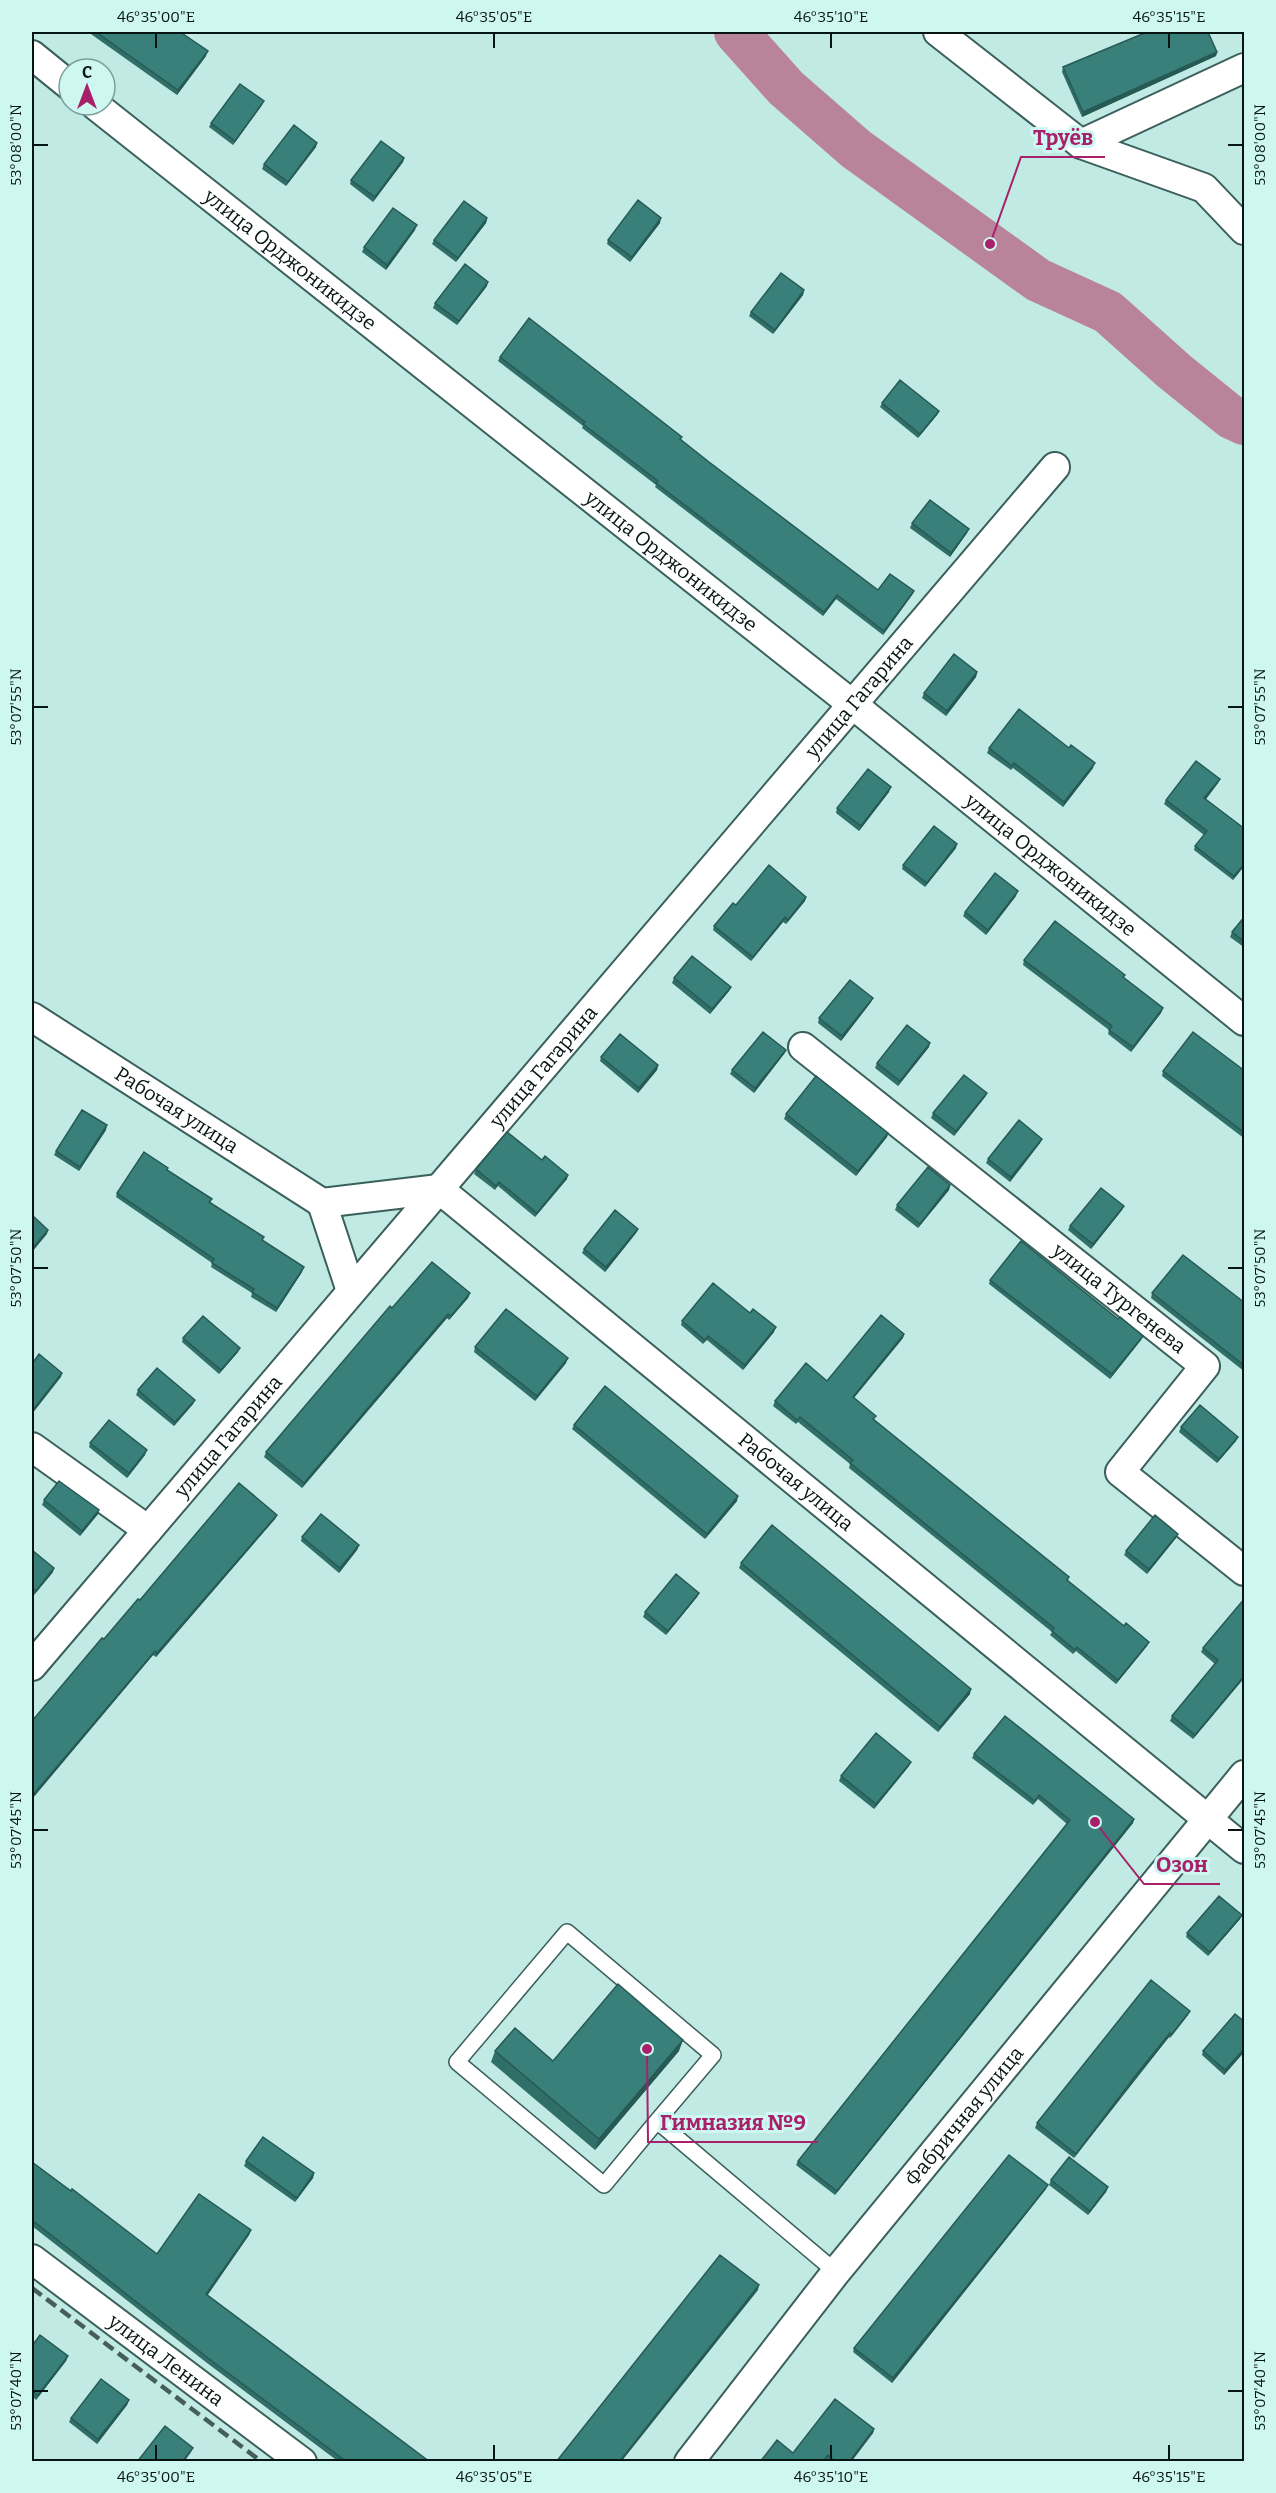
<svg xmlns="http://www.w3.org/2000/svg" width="1276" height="2493" viewBox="0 0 1276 2493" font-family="Bitter,serif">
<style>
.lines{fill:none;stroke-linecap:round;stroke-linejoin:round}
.river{stroke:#b98399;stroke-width:44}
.service-casing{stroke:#3b605c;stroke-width:18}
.minor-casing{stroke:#3b605c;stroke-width:32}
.service{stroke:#fff;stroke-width:15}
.minor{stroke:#fff;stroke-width:28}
.rail{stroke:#465e5b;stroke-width:4.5;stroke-dasharray:12 6;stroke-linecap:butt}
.wall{fill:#306e68}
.shaded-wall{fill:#275a55}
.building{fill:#388079;stroke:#275a55;stroke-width:1.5}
.ticks{fill:none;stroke:#061514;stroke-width:2}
.labels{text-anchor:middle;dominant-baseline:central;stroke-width:6;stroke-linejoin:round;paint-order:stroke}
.street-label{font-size:20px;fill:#061514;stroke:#cef7f2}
.leader{fill:none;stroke:#a72069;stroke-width:2}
.callout-dot{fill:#a72069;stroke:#cef7f2;stroke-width:2}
.callout-label{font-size:21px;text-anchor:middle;font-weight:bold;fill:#a72069;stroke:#cef7f2;stroke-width:6;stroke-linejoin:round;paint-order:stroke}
.neatline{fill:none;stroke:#061514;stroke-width:2}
.ticks-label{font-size:15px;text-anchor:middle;fill:#061514}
</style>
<rect width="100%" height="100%" fill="#c1eae5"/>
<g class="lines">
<path class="river" d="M736,32L786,88L856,149L1038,280L1108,312L1174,371L1231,417L1244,423"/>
<defs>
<path id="service" d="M657,2121L713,2055L567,1932L457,2062L604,2185L657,2121L836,2272"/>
<g id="minor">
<path d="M938,32L1081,144L1204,188L1244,230"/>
<path d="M32,55L69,85"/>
<path id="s1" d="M95,105L852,704L1244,1021"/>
<path d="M1081,144L1244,68"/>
<path id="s2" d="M32,1017L322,1203L439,1189L1244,1849"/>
<path id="s3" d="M803,1047L1205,1366L1120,1472L1244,1571"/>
<path d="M322,1203L351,1291"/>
<path d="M32,1447L148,1530"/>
<path id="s4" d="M32,1666L1055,467"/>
<path id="s5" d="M32,2259L302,2462"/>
<path id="s6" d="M689,2462L836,2272L1244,1775"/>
</g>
</defs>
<use href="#service" class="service-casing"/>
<use href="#minor" class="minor-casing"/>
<use href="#service" class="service"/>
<use href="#minor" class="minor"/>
<path class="rail" d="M32,2288L262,2462"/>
</g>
<path class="wall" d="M88,32H180L206,56L177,95Z
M1217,52L1216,56L1082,117L1062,72L1063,67Z
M262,105L233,145L209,127L211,123Z
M316,147L286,186L262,169L264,164Z
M404,158L403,162L373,202L350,184L351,180Z
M487,218L486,223L456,262L432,244L434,240Z
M660,223L630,262L607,244L608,240Z
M415,230L386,270L362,252L364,247Z
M487,286L457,325L433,308L435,303Z
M804,290L803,295L773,334L749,316L751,312Z
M500,357L681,440L709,462L878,590L914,591L912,595L883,635L836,599L823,616L655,487L656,485L582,428L583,426L498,361Z
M882,403L939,411L937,415L918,438L880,407Z
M912,523L967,533L950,557L910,528Z
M977,672L976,677L946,716L922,698L924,693Z
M989,748L1093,768L1063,807L1013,768L1011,770L987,753Z
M1220,779L1218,783L1206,799L1245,829V865L1233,880L1194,850L1195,846L1204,835L1164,804L1166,800Z
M889,792L859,831L836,813L837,808Z
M956,848L925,887L902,869L903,865Z
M1016,896L986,935L963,916L965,912Z
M806,897L805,901L786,924L783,922L751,961L713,930L714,926L736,905Z
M1245,916V948L1230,937L1232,932Z
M1024,960L1124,978L1163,1008L1161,1013L1131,1052L1108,1034L1109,1030L1023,965Z
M674,978L731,987L729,991L710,1014L672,983Z
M871,1002L841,1041L818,1023L819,1018Z
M929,1047L898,1086L875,1068L877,1063Z
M786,1050L784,1054L754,1093L730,1074L732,1070Z
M601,1057L658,1065L657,1070L638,1093L600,1061Z
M1163,1071H1245V1139L1162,1076Z
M987,1093L985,1097L954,1136L931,1118L933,1113Z
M786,1114L888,1133L887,1137L856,1176L784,1119Z
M106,1130L79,1171L54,1155L56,1151Z
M1042,1139L1040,1143L1010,1182L986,1163L988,1159Z
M476,1169L567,1179L535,1217L498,1186L495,1190L474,1174Z
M167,1171L212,1199L210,1203L262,1241L302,1272L276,1312L251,1297L252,1293L211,1267L212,1263L116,1197L117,1193Z
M950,1185L949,1190L918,1228L895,1210L897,1205Z
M1122,1210L1091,1249L1068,1230L1070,1226Z
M638,1229L636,1233L605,1272L582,1253L584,1249Z
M990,1280L1141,1340L1110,1379L989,1284Z
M470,1293L468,1298L449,1320L447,1318L302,1488L264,1457L266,1452Z
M1152,1293L1245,1303V1372L1151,1298Z
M682,1321L774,1332L743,1370L707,1340L703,1344L681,1325Z
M904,1334L903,1338L854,1398L875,1420L1068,1581L1124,1626L1149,1642L1147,1646L1116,1684L1076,1651L1073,1654L1050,1635L1052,1632L849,1468L850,1464L798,1422L796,1424L773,1406L775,1401L827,1381Z
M183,1338L238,1352L219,1374L182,1342Z
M475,1347L566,1363L535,1401L474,1352Z
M138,1390L195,1400L193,1404L174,1426L136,1395Z
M574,1425L737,1501L705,1539L572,1429Z
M1181,1427L1236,1441L1217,1463L1179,1432Z
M90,1443L145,1455L127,1478L89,1447Z
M44,1500L98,1514L80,1536L42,1505Z
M277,1515L275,1519L156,1657L153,1655L32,1799V1721L140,1600Z
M302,1537L359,1545L357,1550L339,1573L301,1541Z
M1176,1538L1147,1574L1124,1555L1126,1551Z
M32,1550L53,1572L34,1595L32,1593Z
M741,1563L970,1694L938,1732L739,1568Z
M699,1593L697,1597L666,1635L643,1617L645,1612Z
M1245,1598V1677L1193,1739L1170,1721L1172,1716L1215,1664L1201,1652L1203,1648Z
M974,1754L1134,1819L1133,1823L835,2195L796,2165L798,2161L1067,1824L1038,1799L1033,1805L972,1758Z
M909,1766L874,1809L839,1781L841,1776Z
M1242,1915L1240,1919L1208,1956L1186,1937L1187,1933Z
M1188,2015L1170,2038L1169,2037L1135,2079L1074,2158L1035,2128L1037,2123Z
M1245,2022V2051L1224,2075L1202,2055L1203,2051Z
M495,2051L553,2061L679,2051L595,2150L491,2062Z
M246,2161L314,2173L313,2178L295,2202L244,2166Z
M32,2162L157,2254L251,2230L249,2235L207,2295L430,2462H339L207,2363L32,2226Z
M1051,2180L1108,2187L1106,2192L1088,2215L1049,2185Z
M1046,2189L892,2383L853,2352L854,2348Z
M32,2346L68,2356L66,2361L36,2400L32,2396Z
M129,2400L127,2405L97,2444L69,2422L71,2418Z
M874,2429L873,2433L851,2462H829L826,2459L793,2453Z"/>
<path class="shaded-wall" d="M208,51L206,56L177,95L178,90Z
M1217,52L1216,56L1082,117L1083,112Z
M264,101L262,105L233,145L235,141Z
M317,143L316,147L286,186L288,182Z
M404,158L403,162L373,202L375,197Z
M487,218L486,223L456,262L458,258Z
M661,218L660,223L630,262L632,257Z
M417,225L415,230L386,270L387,265Z
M488,282L487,286L457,325L459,321Z
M804,290L803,295L773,334L775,330Z
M939,411L937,415L918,438L920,434Z
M969,529L967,533L950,557L951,553Z
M914,591L912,595L883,635L884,631Z
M837,595L836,599L823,616L824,612Z
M977,672L976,677L946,716L947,711Z
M1095,763L1093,768L1063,807L1064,802Z
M1220,779L1218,783L1203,803L1204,798Z
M891,787L889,792L859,831L861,826Z
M957,844L956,848L925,887L927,883Z
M1245,863V865L1233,880L1234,876Z
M1018,891L1016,896L986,935L988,930Z
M806,897L805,901L786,924L788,920Z
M785,917L783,922L751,961L753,957Z
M731,987L729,991L710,1014L712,1009Z
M873,998L871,1002L841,1041L842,1036Z
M1163,1008L1161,1013L1131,1052L1133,1047Z
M930,1043L929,1047L898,1086L900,1081Z
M786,1050L784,1054L754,1093L755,1088Z
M658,1065L657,1070L638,1093L639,1088Z
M987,1093L985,1097L954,1136L956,1131Z
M107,1125L106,1130L79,1171L80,1167Z
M888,1133L887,1137L856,1176L858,1171Z
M1042,1139L1040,1143L1010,1182L1011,1177Z
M568,1175L567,1179L535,1217L537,1213Z
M950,1185L949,1190L918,1228L920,1224Z
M1124,1206L1122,1210L1091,1249L1093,1244Z
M638,1229L636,1233L605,1272L606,1267Z
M48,1230L47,1234L32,1252V1249Z
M304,1267L302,1272L276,1312L277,1308Z
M470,1293L468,1298L449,1320L451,1316Z
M448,1314L447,1318L302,1488L304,1483Z
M776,1327L774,1332L743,1370L745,1365Z
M904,1334L903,1338L851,1401L853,1397Z
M1143,1336L1141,1340L1110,1379L1112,1374Z
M240,1348L238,1352L219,1374L221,1370Z
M568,1358L566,1363L535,1401L537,1396Z
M62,1373L61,1377L32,1414V1411Z
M195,1400L193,1404L174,1426L175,1422Z
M1238,1437L1236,1441L1217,1463L1219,1459Z
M147,1450L145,1455L127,1478L129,1473Z
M738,1496L737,1501L705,1539L707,1534Z
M99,1510L98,1514L80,1536L82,1531Z
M277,1515L275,1519L156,1657L157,1653Z
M1178,1534L1176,1538L1147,1574L1149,1569Z
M359,1545L357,1550L339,1573L340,1568Z
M54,1568L53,1572L34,1595L36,1591Z
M699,1593L697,1597L666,1635L668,1631Z
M1149,1642L1147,1646L1116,1684L1118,1680Z
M155,1651L153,1655L32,1799V1796Z
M1245,1675V1677L1193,1739L1195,1735Z
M971,1689L970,1694L938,1732L940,1727Z
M911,1762L909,1766L874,1809L876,1804Z
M1134,1819L1133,1823L835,2195L837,2191Z
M1242,1915L1240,1919L1208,1956L1210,1952Z
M1190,2011L1188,2015L1170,2038L1172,2034Z
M1170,2033L1169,2037L1074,2158L1076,2154Z
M683,2040L679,2051L595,2150L599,2139Z
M1245,2048V2051L1224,2075L1225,2070Z
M314,2173L313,2178L295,2202L297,2198Z
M1048,2185L1046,2189L892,2383L893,2378Z
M1108,2187L1106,2192L1088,2215L1090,2211Z
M251,2230L249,2235L205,2299L206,2294Z
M759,2285L758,2290L621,2462H619Z
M68,2356L66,2361L36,2400L38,2395Z
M129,2400L127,2405L97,2444L98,2439Z
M874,2429L873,2433L851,2462H849Z
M193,2448L191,2452L184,2462H182Z"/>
<path class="building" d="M96,32H180L208,51L178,90Z
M1147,32H1208L1217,52L1083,112L1063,67Z
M240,84L264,101L235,141L211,123Z
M294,125L317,143L288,182L264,164Z
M381,141L404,158L375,197L351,180Z
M638,200L661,218L632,257L608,240Z
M464,201L487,218L458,258L434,240Z
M393,208L417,225L387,265L364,247Z
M465,264L488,282L459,321L435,303Z
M781,273L804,290L775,330L751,312Z
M529,318L682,437L680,439L709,462L878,590L890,574L914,591L884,631L837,595L824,612L656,483L658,481L583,424L585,422L500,357Z
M900,380L939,411L920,434L882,403Z
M930,500L969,529L951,553L912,523Z
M954,654L977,672L947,711L924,693Z
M1019,709L1069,748L1071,745L1095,763L1064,802L1014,763L1012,766L989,748Z
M1196,761L1220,779L1204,798L1245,829V863L1234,876L1195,846L1207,831L1166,800Z
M868,769L891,787L861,826L837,808Z
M934,826L957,844L927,883L903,865Z
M769,865L806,897L788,920L785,917L753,957L714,926L733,903L736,905Z
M995,873L1018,891L988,930L965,912Z
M1245,916V942L1232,932Z
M1055,921L1125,975L1123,977L1163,1008L1133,1047L1109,1030L1112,1026L1024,960Z
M692,956L731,987L712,1009L674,978Z
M850,980L873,998L842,1036L819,1018Z
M907,1025L930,1043L900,1081L877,1063Z
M763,1032L786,1050L755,1088L732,1070Z
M1193,1032L1245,1071V1133L1163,1071Z
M620,1034L658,1065L639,1088L601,1057Z
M964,1075L987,1093L956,1131L933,1113Z
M816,1076L888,1133L858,1171L786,1114Z
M82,1110L107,1125L80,1167L56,1151Z
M1019,1120L1042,1139L1011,1177L988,1159Z
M507,1132L542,1160L545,1156L568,1175L537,1213L499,1182L496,1186L476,1169Z
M144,1152L168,1168L167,1170L212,1199L209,1202L264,1237L262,1240L304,1267L277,1308L252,1292L254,1289L212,1263L214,1259L117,1193Z
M928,1167L950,1185L920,1224L897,1205Z
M1101,1188L1124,1206L1093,1244L1070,1226Z
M615,1210L638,1229L606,1267L584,1249Z
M32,1215L48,1230L32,1249Z
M1021,1241L1118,1319L1120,1317L1143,1336L1112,1374L990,1280Z
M1183,1255L1245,1303V1366L1152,1293Z
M432,1262L470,1293L451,1316L448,1314L304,1483L266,1452L390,1306L392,1308Z
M713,1283L750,1313L753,1309L776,1327L745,1365L708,1336L705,1340L682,1321Z
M506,1309L568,1358L537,1396L475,1347Z
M881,1315L904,1334L853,1397L876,1416L873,1419L1069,1577L1067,1580L1124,1626L1126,1623L1149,1642L1118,1680L1077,1647L1075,1650L1052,1631L1054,1628L850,1463L853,1460L800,1417L797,1420L775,1401L806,1363L827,1381Z
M203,1316L240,1348L221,1370L183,1338Z
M39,1354L62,1373L32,1411V1364Z
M157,1368L195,1400L175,1422L138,1390Z
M605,1386L738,1496L707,1534L574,1425Z
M1200,1405L1238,1437L1219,1459L1181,1427Z
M109,1420L147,1450L129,1473L90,1443Z
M59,1481L99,1510L82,1531L44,1500Z
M239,1483L277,1515L157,1653L155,1651L32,1796V1721L102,1638L104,1639L138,1599L140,1600Z
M321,1514L359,1545L340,1568L302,1537Z
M1155,1515L1178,1534L1149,1569L1126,1551Z
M772,1525L971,1689L940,1727L741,1563Z
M32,1550L54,1568L36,1591L32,1588Z
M676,1574L699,1593L668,1631L645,1612Z
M1245,1598V1675L1195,1735L1172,1716L1218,1660L1203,1648Z
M1005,1716L1134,1819L837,2191L798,2161L1070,1820L1039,1795L1035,1801L974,1754Z
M876,1733L911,1762L876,1804L841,1776Z
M1219,1896L1242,1915L1210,1952L1187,1933Z
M1151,1980L1190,2011L1172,2034L1170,2033L1136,2075L1076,2154L1037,2123Z
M618,1984L683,2040L599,2139L495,2051L515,2028L553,2061Z
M1235,2014L1245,2022V2048L1225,2070L1203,2051Z
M263,2137L314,2173L297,2198L246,2161Z
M1009,2155L1048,2185L893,2378L854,2348Z
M1069,2157L1108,2187L1090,2211L1051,2180Z
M32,2162L71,2191L72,2189L157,2254L199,2194L251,2230L206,2294L430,2462H347L208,2358L33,2221L32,2223Z
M720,2255L759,2285L619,2462H556Z
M40,2335L68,2356L38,2395L32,2391V2346Z
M101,2379L129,2400L98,2439L71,2418Z
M835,2399L874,2429L849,2462H836L828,2455L823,2462H760L777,2440L793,2453Z
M165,2426L193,2448L182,2462H137Z"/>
<path class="ticks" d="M156,33V48M494,33V48M831,33V48M1169,33V48M33,145H48M1228,145H1243M33,707H48M1228,707H1243M33,1268H48M1228,1268H1243M33,1830H48M1228,1830H1243M33,2391H48M1228,2391H1243M156,2445V2460M494,2445V2460M831,2445V2460M1169,2445V2460"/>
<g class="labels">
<g class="street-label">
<text stroke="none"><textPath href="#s1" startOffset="249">улица Орджоникидзе</textPath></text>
<text stroke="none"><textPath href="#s1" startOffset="735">улица Орджоникидзе</textPath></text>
<text stroke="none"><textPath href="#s4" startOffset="1274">улица Гагарина</textPath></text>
<text stroke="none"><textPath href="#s1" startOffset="1221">улица Орджоникидзе</textPath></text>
<text stroke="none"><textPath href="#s4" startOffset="788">улица Гагарина</textPath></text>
<text stroke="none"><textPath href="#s2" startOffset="172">Рабочая улица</textPath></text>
<text stroke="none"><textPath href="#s3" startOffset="404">улица Тургенева</textPath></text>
<text stroke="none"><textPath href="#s4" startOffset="302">улица Гагарина</textPath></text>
<text stroke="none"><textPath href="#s2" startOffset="924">Рабочая улица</textPath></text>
<text stroke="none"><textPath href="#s6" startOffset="442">Фабричная улица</textPath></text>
<text stroke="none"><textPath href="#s5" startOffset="168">улица Ленина</textPath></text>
</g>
</g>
<path class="leader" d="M990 244L1021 157H1105M1095 1822L1144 1884H1220M647 2049L648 2142H818"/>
<g class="callout-dot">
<circle cx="990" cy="244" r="6"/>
<circle cx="1095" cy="1822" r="6"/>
<circle cx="647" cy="2049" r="6"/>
</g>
<g class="callout-label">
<text x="1063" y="145">Труёв</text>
<text x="1182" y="1872">Озон</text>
<text x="733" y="2130">Гимназия №9</text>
</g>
<rect width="1276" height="2493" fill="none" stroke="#cef7f2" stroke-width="66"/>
<g transform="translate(87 87)"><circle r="28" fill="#cef7f2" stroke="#7e9d99" stroke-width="1.5"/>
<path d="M0-4.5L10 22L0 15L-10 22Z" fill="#a72069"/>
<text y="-9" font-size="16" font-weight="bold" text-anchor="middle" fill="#061514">С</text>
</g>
<rect x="33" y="33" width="1210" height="2427" class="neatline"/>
<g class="ticks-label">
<text x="156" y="22">46°35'00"E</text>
<text x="494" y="22">46°35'05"E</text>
<text x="831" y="22">46°35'10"E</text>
<text x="1169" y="22">46°35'15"E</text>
<text transform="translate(16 145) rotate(-90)" y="5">53°08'00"N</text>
<text transform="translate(1260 145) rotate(-90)" y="5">53°08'00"N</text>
<text transform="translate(16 707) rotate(-90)" y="5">53°07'55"N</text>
<text transform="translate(1260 707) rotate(-90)" y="5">53°07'55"N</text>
<text transform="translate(16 1268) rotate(-90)" y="5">53°07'50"N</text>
<text transform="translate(1260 1268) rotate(-90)" y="5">53°07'50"N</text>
<text transform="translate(16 1830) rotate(-90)" y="5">53°07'45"N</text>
<text transform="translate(1260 1830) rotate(-90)" y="5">53°07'45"N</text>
<text transform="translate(16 2391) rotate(-90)" y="5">53°07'40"N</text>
<text transform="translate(1260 2391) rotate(-90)" y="5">53°07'40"N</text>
<text x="156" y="2482">46°35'00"E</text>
<text x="494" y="2482">46°35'05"E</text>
<text x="831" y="2482">46°35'10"E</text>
<text x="1169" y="2482">46°35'15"E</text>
</g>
</svg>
